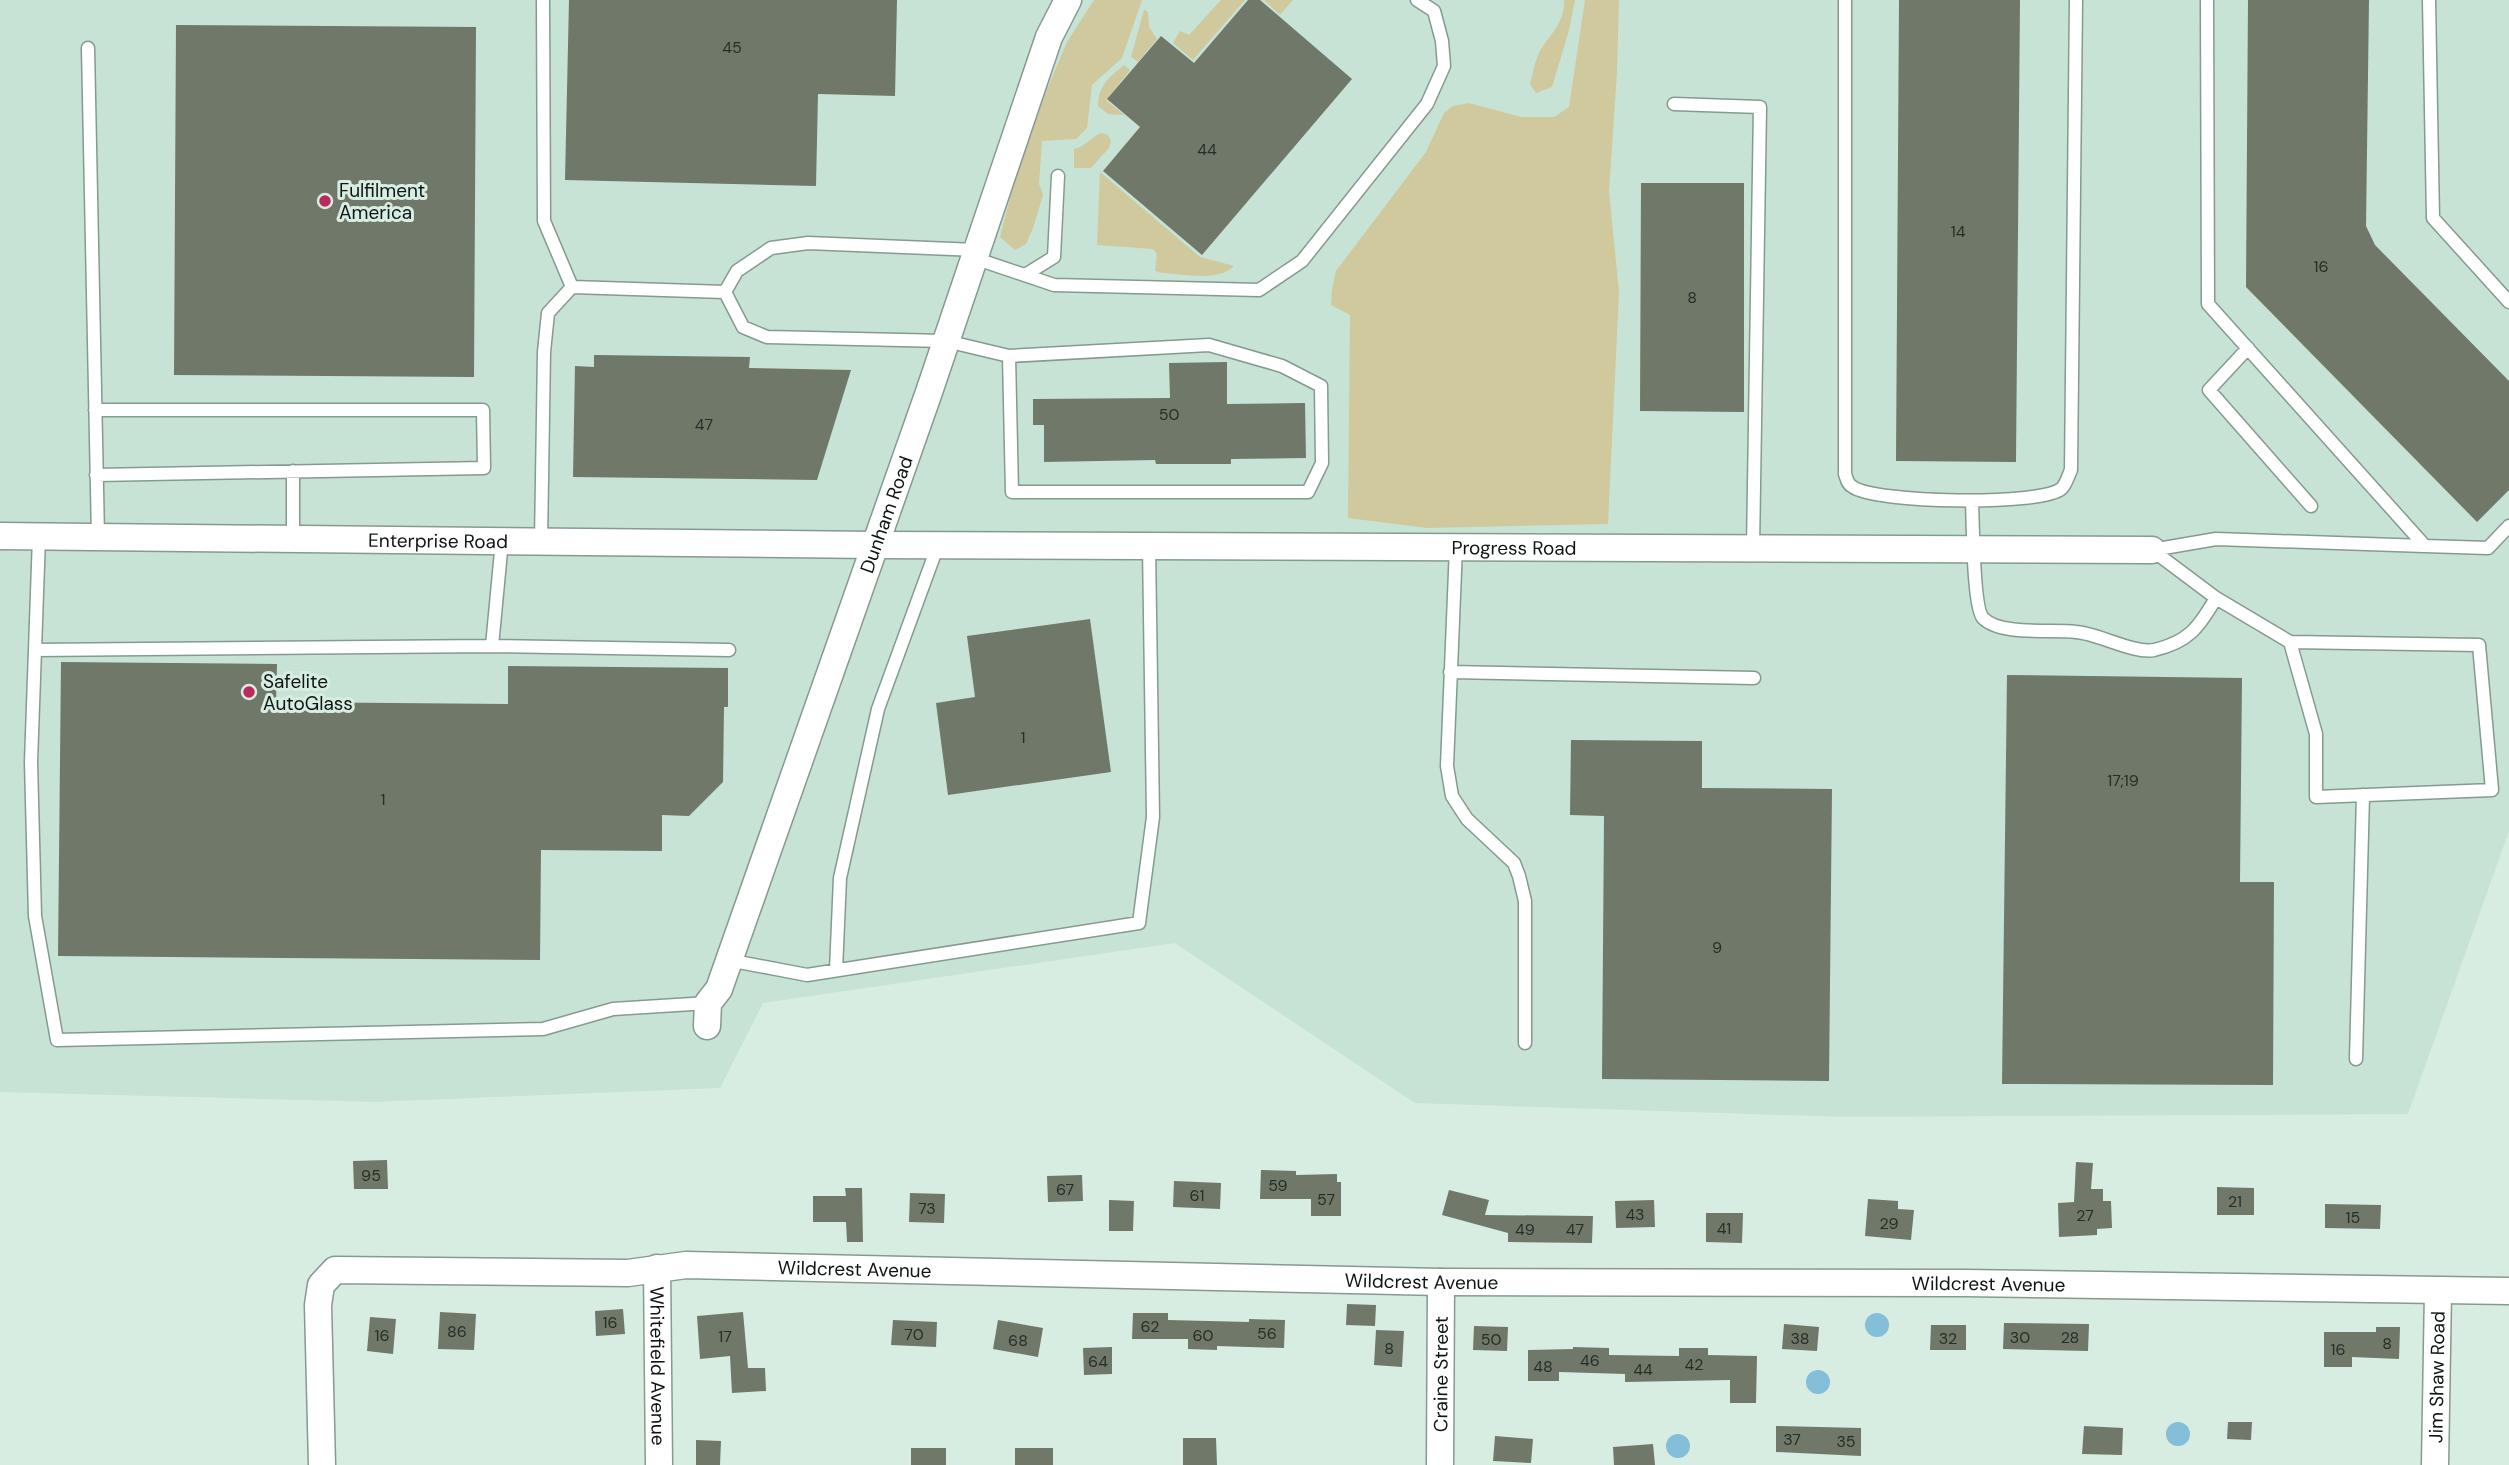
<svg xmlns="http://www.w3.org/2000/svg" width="2509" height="1465" viewBox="0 0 2509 1465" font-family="'DM Sans',sans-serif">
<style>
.built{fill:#c6e3d5}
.green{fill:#cfc99d}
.water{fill:#84bed8}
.building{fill:#6f7869}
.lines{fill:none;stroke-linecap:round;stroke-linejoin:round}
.lane-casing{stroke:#869a90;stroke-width:15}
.street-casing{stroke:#869a90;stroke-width:29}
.lane{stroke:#fff;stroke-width:12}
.street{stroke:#fff;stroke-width:26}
.poi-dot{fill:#ba2b5b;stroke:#d8ede2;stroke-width:2.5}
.labels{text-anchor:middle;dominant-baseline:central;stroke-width:6;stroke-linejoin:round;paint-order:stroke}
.number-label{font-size:16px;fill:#262e28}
.poi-label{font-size:19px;fill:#0e1512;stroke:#d8ede2;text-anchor:start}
.street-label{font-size:19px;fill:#0e1512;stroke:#d8ede2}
</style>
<rect width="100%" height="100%" fill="#d8ede2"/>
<path class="built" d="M0,0H2509V831L2408,1114L1843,1117L1415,1103L1175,943L763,1003L720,1088L374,1102L0,1092Z"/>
<path class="green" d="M1094,0H1142L1122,58L1092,85L1087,128L1076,139L1042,141L1039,184L1043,195L1033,228L1026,244L1015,250L1000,237L1012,190L1043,99L1067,42Z
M1221,0H1245L1193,60L1173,43L1180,31L1189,35Z
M1264,0H1293L1280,15Z
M1564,0H1575L1569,30L1552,87L1536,93L1530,84C1533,74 1535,60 1540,51C1550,34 1565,23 1564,0Z
M1585,0H1619L1617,72L1609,191L1619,292L1608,524L1427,528L1348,518L1350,315L1331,305L1332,290L1336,271L1426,152L1444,113L1453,106L1469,103L1521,117H1554L1569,107Z
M1144,10L1148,12L1149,27L1157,39L1138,62L1131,57Z
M1124,65L1130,70L1106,100L1124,115L1108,114L1098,106C1098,86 1109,77 1124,65Z
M1101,133L1108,135L1111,141L1109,148L1091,168H1074V149C1086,146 1090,138 1101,133Z
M1100,172L1200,257L1234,266C1219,282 1183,274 1163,273L1155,271L1157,254L1153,249L1097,245Z"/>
<path class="water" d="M1865 1325a12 12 0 1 1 24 0a12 12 0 1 1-24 0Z
M1806 1382a12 12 0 1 1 24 0a12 12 0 1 1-24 0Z
M2166 1434a12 12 0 1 1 24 0a12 12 0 1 1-24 0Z
M1666 1446a12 12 0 1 1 24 0a12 12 0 1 1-24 0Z"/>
<path class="building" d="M569,0H897L895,96L818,94L816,186L565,180Z
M1248,0H1260L1352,79L1202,255L1103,171L1140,127L1107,99L1161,36L1194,63Z
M1899,0H2020L2016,462L1896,461Z
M2248,0H2369L2366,226L2375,245L2509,381V490L2477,522L2246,287Z
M176,25L476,27L474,377L174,375Z
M1641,183H1744V412L1640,411Z
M594,355L750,357L749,368L851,370L817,480L573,477L575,366L594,367Z
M1227,362V404L1305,403L1306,458L1231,459V464H1156L1155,460L1044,462V425H1033V399L1170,398L1169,363Z
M1090,619L1111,772L948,795L936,703L975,697L967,636Z
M61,662L277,664L276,702L508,704V666L728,668V707H724L723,782L689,816L662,815V851L541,850L540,960L58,956Z
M2007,675L2242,678L2240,882H2274L2273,1085L2002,1084Z
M1571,740L1702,741V788L1832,789L1829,1081L1602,1079L1604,816L1570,815Z
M387,1160L388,1189H354L353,1161Z
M2076,1162L2093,1163L2091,1189H2103V1201H2111L2112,1228L2097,1229V1235L2059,1237L2058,1203L2074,1202Z
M1261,1170L1296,1171V1175L1337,1174V1182H1341V1216H1311V1199H1260Z
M1082,1175L1083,1201L1048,1202L1047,1176Z
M1174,1181L1221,1183L1220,1209L1173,1207Z
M2217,1187L2254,1188V1215H2217Z
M845,1188H862L863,1242H847L846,1222H813V1196H846Z
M1449,1190L1489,1200L1485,1215L1593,1216L1592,1243L1508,1242V1233L1442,1215Z
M910,1193L945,1194L944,1223L909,1222Z
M1868,1199L1898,1201V1209L1914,1210L1911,1240L1865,1236Z
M1109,1200L1134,1201L1133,1231H1109Z
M1654,1200L1655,1227L1616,1228L1615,1201Z
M2325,1204L2381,1205L2380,1229L2325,1228Z
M1706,1213H1743L1742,1243L1706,1242Z
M1347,1304L1376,1305L1375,1326L1346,1325Z
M623,1309L625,1334L596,1336L595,1311Z
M440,1312L476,1314L474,1350L438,1349Z
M743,1312L748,1368H765L766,1391L732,1393L730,1356L700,1359L697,1316Z
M1133,1313H1168V1320L1249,1322V1319L1285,1320L1284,1348L1217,1346V1350L1188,1349V1339H1132Z
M370,1317L396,1319L393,1354L367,1351Z
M893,1320L937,1322L936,1347L891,1345Z
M998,1320L1043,1328L1038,1357L993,1349Z
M2004,1323L2089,1324L2088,1351L2003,1349Z
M1784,1324L1819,1327L1817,1351L1782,1349Z
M1931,1325H1966V1350H1930Z
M1474,1326L1508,1327L1507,1351L1473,1350Z
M2376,1327H2400L2399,1359L2352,1357V1367H2324V1332H2376Z
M1376,1330L1404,1331L1402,1367L1374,1365Z
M1112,1347V1374L1084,1375L1083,1348Z
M1573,1347L1609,1348V1355L1679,1356V1348H1708V1355L1757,1356L1756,1403H1730V1380L1625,1382V1374L1559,1372V1381H1528V1350L1573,1349Z
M2228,1422H2252L2251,1440L2227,1439Z
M1776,1426L1861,1428V1456L1776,1452Z
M2084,1426L2123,1428L2122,1455L2082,1454Z
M1495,1436L1533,1439L1531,1463L1493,1461Z
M1183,1438H1216L1217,1465H1183Z
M696,1440L721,1441L720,1465H696Z
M1653,1444L1655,1465H1614L1613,1447Z
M911,1448H946V1465H911Z
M1015,1448H1053V1465H1015Z"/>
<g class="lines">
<defs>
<path id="lane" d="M543,0L544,221L572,287
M1845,0V474C1847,479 1847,484 1853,487C1875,503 2039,506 2061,489C2066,485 2068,476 2071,470L2076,0
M2429,0L2433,218L2509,302
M88,48L98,537
M1674,104L1760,107L1753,548
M974,258L1054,285L1259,290L1302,261L1427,104L1444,66L1442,41L1434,11L1417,0
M1025,275L1054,257L1058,176
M725,292L743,327L767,337L946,341L1009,356L1012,492H1308L1322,463L1321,386L1282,366L1209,345L1009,356
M725,292L737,271L771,248L808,243L976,250
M2248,348L2209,390L2311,506
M95,410H483L484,468L96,475
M293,471V539
M1972,502C1973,522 1973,607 1983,618C2000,636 2052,629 2076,632C2097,633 2134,654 2154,650C2189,642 2199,627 2216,598
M39,537L31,762L35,916L57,1040L543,1029L613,1009L708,1003
M541,542L544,352L548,313L572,287L725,292
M2425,546L2488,548L2509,526
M1456,547L1447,766L1452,796L1467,819L1514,863L1519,876L1525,901V1043
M2152,550L2216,539L2425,546L2208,304L2207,0
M2152,550L2216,598L2290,642L2316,734V797L2492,790L2479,645L2290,642
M492,646L729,650
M35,650L492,646L502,541
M1450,672L1754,678
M728,960L807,975L1139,923L1153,817L1149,546
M836,970L840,878L878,709L938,545
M2356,1059L2363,795"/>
<g id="street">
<path id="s1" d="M0,536L874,545L2152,550"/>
<path id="s2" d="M707,1026L708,1003L719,989L929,392L1049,37L1068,0"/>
<path id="s3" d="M657,1268L659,1465"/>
<path id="s4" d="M322,1465L318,1305L321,1285L335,1270L628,1273L686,1265L1441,1282L1964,1283L2509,1291"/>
<path id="s5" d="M1440,1465L1441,1282"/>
<path id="s6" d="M2435,1465L2438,1291"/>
</g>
</defs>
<use href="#lane" class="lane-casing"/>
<use href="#street" class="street-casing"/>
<use href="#lane" class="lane"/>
<use href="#street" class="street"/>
</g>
<g class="poi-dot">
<circle cx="325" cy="201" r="7"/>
<circle cx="249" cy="692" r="7"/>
</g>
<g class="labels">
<g class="number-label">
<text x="732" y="47">45</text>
<text x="1207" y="149">44</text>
<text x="1958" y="231">14</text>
<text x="2321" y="266">16</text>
<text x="1692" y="297">8</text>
<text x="1169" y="414">50</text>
<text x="704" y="424">47</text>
<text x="1023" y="737">1</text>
<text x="2123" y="780">17;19</text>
<text x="383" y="799">1</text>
<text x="1717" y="947">9</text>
<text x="371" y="1175">95</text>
<text x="1278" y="1185">59</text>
<text x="1065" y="1189">67</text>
<text x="1197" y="1195">61</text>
<text x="1326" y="1199">57</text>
<text x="2235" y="1201">21</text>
<text x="927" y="1208">73</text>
<text x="1635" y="1214">43</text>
<text x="2085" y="1215">27</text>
<text x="2353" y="1217">15</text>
<text x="1889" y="1223">29</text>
<text x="1724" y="1228">41</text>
<text x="1525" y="1229">49</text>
<text x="1575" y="1229">47</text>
<text x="610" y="1322">16</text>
<text x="1150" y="1326">62</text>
<text x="457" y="1331">86</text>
<text x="1267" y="1333">56</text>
<text x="914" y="1334">70</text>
<text x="382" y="1335">16</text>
<text x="1203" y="1335">60</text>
<text x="725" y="1336">17</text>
<text x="2020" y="1337">30</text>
<text x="2070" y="1337">28</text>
<text x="1800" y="1338">38</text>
<text x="1948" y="1338">32</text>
<text x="1491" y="1339">50</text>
<text x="1018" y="1340">68</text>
<text x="2387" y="1343">8</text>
<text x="1389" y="1348">8</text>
<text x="2338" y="1349">16</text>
<text x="1590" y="1360">46</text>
<text x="1098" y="1361">64</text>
<text x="1694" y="1364">42</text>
<text x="1543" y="1366">48</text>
<text x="1643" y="1369">44</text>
<text x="1792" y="1439">37</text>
<text x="1846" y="1441">35</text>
</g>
<g class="poi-label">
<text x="339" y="190">Fulfilment<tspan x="339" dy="22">America</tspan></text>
<text x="263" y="681">Safelite<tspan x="263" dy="22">AutoGlass</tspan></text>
</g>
<g class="street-label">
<text stroke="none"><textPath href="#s2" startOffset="544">Dunham Road</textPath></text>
<text stroke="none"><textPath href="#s1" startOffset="438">Enterprise Road</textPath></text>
<text stroke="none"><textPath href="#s1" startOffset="1514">Progress Road</textPath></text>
<text stroke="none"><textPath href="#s4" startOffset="721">Wildcrest Avenue</textPath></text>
<text stroke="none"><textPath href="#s4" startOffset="1288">Wildcrest Avenue</textPath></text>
<text stroke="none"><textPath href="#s4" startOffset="1855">Wildcrest Avenue</textPath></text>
<text stroke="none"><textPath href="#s3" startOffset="98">Whitefield Avenue</textPath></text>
<text stroke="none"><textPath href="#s5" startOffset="91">Craine Street</textPath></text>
<text stroke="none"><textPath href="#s6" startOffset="88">Jim Shaw Road</textPath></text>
</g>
</g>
</svg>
